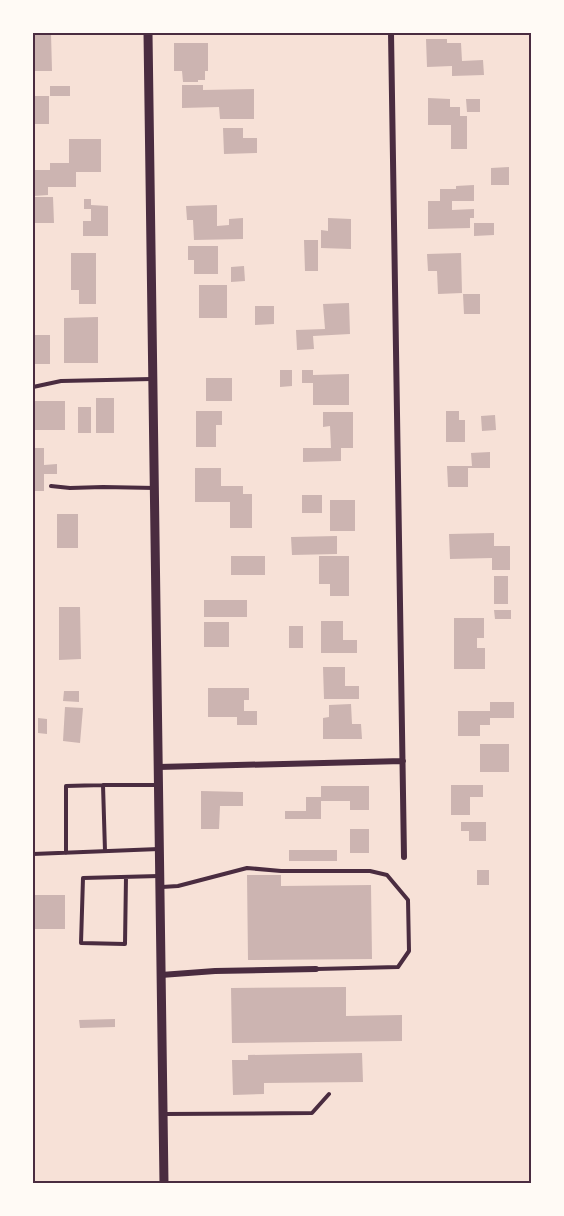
<svg xmlns="http://www.w3.org/2000/svg" width="564" height="1216" viewBox="0 0 564 1216" font-family="'IBM Plex Sans',sans-serif">
<style>
.building{fill:#ccb4b1}
.lines{fill:none;stroke-linecap:round;stroke-linejoin:round}
.service{stroke:#4a2c40;stroke-width:4}
.minor{stroke:#4a2c40;stroke-width:6}
.tertiary{stroke:#4a2c40;stroke-width:9}
.neatline{fill:none;stroke:#4a2c40;stroke-width:2}
</style>
<rect width="100%" height="100%" fill="#f7e1d7"/>
<path class="building" d="M33,33H51L52,71H33Z
M426,39H447V43H461L462,61L483,60L484,75L452,76V66L427,67Z
M174,43H208V71H205V80H198V82H183L182,71H174Z
M182,85H203V90L254,89V119H220L219,107L182,108Z
M50,86H70V96H50Z
M33,96H49V124H33Z
M428,98L450,99V107H460V116H467V149H451V125H428Z
M466,99H480V112H467Z
M223,128H243V138H257V153L224,154Z
M69,139H101V172H76V187H48V195L33,196V170H50V163H69Z
M509,167V185H491V168Z
M474,185V201H452V210L474,209V218H470V228L428,229V201H440V189H456V186Z
M33,197H53L54,223H33Z
M84,199H91V205L108,206V236H83V221H91V209H84Z
M217,205V226L229,225V219L243,218V239L194,240L193,220H187L186,206Z
M328,218L351,219V249L321,248V230L328,231Z
M474,223H494V235L474,236Z
M304,240H318V271H305Z
M188,246H218V274H194V260H188Z
M71,253H96V304H79V290H71Z
M461,253L462,293L438,294L437,271H428L427,254Z
M244,266L245,281L231,282V267Z
M199,285H227V318H199Z
M463,294H480V314H464Z
M349,303L350,334L313,336L314,349L297,350L296,330L325,329L323,304Z
M255,306H274V324L255,325Z
M98,317V363H64V318Z
M33,335H50V364H33Z
M280,370H292V386L280,387Z
M302,370H313V375L349,374V405H313V383H302Z
M206,378H232V401H206Z
M96,398H114V433H96Z
M33,401H65V430H33Z
M78,407H91V433H78Z
M196,411H222V425H216V447H196Z
M446,411H459V420H465V442H446Z
M323,412H353V448H341V461L303,462V448H331L330,426L323,427Z
M495,415L496,430L482,431L481,416Z
M33,448H44V465L57,464V474H44V491H33Z
M490,452V468H468V487H448L447,466H472L471,453Z
M195,468H221V486H243V494H252V528H230V502H195Z
M302,495H322V513H302Z
M330,500H355V531H330Z
M57,514H78V548H57Z
M494,533V546H510V570H492V558L450,559L449,534Z
M337,536V554L292,555L291,537Z
M231,556H265V575H231Z
M319,556H349V596H330V584H319Z
M494,576H508V604H494Z
M204,600H247V617H204Z
M59,607H80L81,659L59,660Z
M494,610H511V619H495Z
M454,618H484V638H477V648H485V669H454Z
M321,621H343V640H357V653H321Z
M204,622H229V647H204Z
M289,626H303V648H289Z
M323,667H345V686H359V699H324Z
M208,688H249V700H244V711H257V725H237V717H208Z
M64,691H79V702L63,701Z
M490,702H514V718H490V725H480V736H458V711H490Z
M351,704L352,724H361L362,739H323V718L329,717V705Z
M65,707L83,708L80,743L63,741Z
M38,718L47,719V734L38,733Z
M480,744H509V772H480Z
M451,785H483V797H470V815H451Z
M321,786H369V810H350V801H321V819H285V811H306V797H321Z
M201,791L243,792V806H220L219,829H201Z
M461,822H486V841H469V831H461Z
M350,829H369V853H350Z
M289,850H337V861H289Z
M477,870H489V885H477Z
M247,875H281V886L371,885L372,959L248,960Z
M33,895H65V929H33Z
M346,987V1016L402,1015V1041L232,1043L231,988Z
M115,1019V1027L80,1028L79,1020Z
M362,1053L363,1082L264,1083V1094L233,1095L232,1060H248V1055Z"/>
<g class="lines">
<path class="service" d="M33,387L61,381L152,379
M51,486L70,488L103,487L155,488
M105,851L103,785H159
M66,853V786L103,785
M33,854L159,849
M126,877L125,944L81,943L83,878L159,876
M162,887L178,886L247,868L281,871H370L387,875L408,900L409,951L398,967L317,969
M164,1114L312,1113L329,1094"/>
<path class="minor" d="M391,33L404,857
M158,767L403,761
M161,975L215,971L316,969"/>
<path class="tertiary" d="M148,33L164,1183"/>
</g>
<rect width="564" height="1216" fill="none" stroke="#fffaf5" stroke-width="69"/>
<rect x="34" y="34" width="496" height="1148" class="neatline"/>
</svg>
